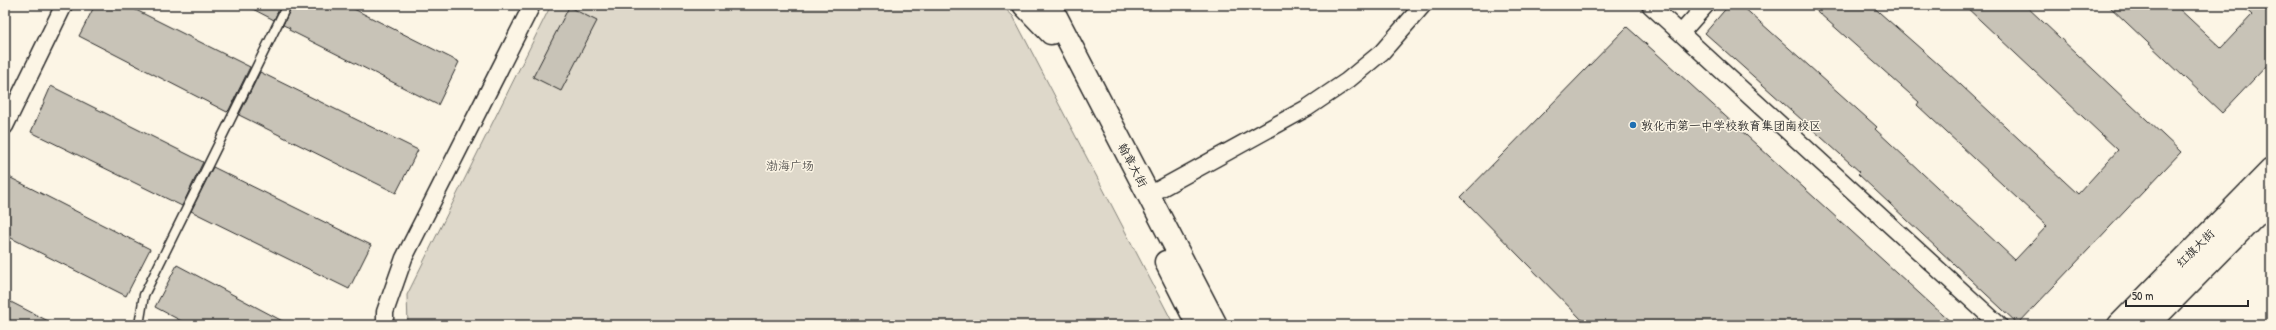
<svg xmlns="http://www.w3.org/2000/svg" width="2276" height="330" viewBox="0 0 2276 330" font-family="'Patrick Hand','LXGW WenKai TC',sans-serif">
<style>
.green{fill:#ded8ca;stroke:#84827a}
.building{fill:#c8c3b7;stroke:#2b2b2b}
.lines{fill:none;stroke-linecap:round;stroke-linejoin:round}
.lane-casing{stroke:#2b2b2b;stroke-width:11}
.street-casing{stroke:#2b2b2b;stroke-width:19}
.secondary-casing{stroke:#2b2b2b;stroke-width:25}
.primary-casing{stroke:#2b2b2b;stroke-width:25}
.lane{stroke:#fcf5e5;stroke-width:8}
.street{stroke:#fcf5e5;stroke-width:16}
.secondary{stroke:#fcf5e5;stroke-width:22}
.primary{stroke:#fcf5e5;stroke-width:22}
.poi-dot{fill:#1f6fb2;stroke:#fcf5e5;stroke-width:1.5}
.labels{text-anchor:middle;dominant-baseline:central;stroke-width:3;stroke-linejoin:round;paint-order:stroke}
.poi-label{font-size:12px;fill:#2b2b2b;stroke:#fcf5e5;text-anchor:start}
.park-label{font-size:12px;fill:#585653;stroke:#fcf5e5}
.street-label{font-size:12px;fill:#2b2b2b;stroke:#fcf5e5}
</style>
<rect width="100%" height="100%" fill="#fcf5e5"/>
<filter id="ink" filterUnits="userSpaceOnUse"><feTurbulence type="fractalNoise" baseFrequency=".025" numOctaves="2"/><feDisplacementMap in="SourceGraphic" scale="8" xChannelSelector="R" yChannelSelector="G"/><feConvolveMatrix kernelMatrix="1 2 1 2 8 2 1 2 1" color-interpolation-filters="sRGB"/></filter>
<g filter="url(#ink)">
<path class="green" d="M551,5H1001L1013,16L1024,37L1174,325H408L407,295Z"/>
<path class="building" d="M95,5H126L250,67L229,110L227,112L79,36Z
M245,5H281L274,20Z
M292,5H346L459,62L438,105L289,30L290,28L283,25Z
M1729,5H1741L1877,127L1875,129L2015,260L2047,226L1917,105L1919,102L1810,5H1871L1947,72L2078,194L2118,150L1964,5H2025L2181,152L2018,324L1858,174L1860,172L1705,33Z
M2108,5H2175L2221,48L2252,15L2241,5H2271V61L2222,113Z
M569,7L597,21L561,91L533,77Z
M1627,27L1655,52L1954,325H1587L1461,197Z
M260,72L418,150L396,193L239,115Z
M51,86L203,162L182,206L31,132Z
M213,167L371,245L349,289L191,211Z
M9,177L150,249L126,296L5,235V186Z
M177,265L290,325H189L155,307Z
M5,299L56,325H5Z"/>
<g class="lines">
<defs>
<path id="lane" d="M139,325L144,295L287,5"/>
<path id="street" d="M1650,5L1999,325
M1681,33L1706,5
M5,126L64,5
M1149,195L1307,108L1347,81L1382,52L1423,5
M385,325V312L404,258L532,5"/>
<path id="secondary" d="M2119,325L2271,170
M2148,325L2271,200"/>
<path id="primary" d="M1024,5L1051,33
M1050,5L1216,325
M1166,262L1198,325"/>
</defs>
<use href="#lane" class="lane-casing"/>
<use href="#street" class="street-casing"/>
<use href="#secondary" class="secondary-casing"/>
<use href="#primary" class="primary-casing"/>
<use href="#lane" class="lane"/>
<use href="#street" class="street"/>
<use href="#secondary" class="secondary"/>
<use href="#primary" class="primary"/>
</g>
</g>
<circle class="poi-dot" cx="1633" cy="125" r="4"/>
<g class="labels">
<g class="poi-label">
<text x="1641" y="125">敦化市第一中学校教育集团南校区</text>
</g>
<g class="park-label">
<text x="790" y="165">渤海广场</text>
</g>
<g class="street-label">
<text transform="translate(1133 165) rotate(62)">翰章大街</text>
<text transform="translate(2195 248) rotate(-45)">红旗大街</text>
</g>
</g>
<rect width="2276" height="330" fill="none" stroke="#fcf5e5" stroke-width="20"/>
<rect x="10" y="10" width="2256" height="310" fill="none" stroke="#2b2b2b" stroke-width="1.5" filter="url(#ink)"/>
<path d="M2126 300v6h122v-6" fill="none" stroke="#2b2b2b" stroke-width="2"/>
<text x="2132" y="300" font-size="12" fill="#2b2b2b" stroke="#fcf5e5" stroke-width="3" paint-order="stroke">50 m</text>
</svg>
